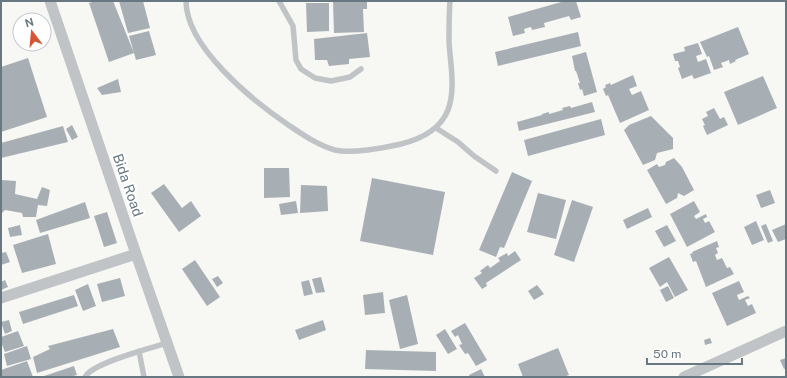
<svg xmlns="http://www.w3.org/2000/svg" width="787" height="378" viewBox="0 0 787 378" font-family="'Public Sans',sans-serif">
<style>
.building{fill:#a8afb4}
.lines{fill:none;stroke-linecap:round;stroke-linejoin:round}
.lane{stroke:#c0c4c7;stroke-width:5.5}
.street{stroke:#c0c4c7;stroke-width:11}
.labels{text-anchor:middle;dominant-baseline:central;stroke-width:4;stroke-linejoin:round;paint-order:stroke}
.street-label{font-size:14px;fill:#687883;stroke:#fff}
</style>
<rect width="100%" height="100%" fill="#f7f7f4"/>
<path class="building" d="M95,1H113L134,53L109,62L89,3Z
M119,1H143L150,28L128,33Z
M333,1H367V9H363L364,32L334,33Z
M565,1H576L581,17L571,20L569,16L544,23L545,27L532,30L531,27L524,29L525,33L513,36L508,17Z
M306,3H329V31L307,32Z
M738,27L749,54L735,60L736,61L730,64L729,60L721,63L723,67L714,70L709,56L707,57L700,42Z
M149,31L156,55L136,60L129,36Z
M578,32L581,46L498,66L495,52Z
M367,33L370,57L349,59V64L329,66L327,60H315L314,39Z
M698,43L702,54L696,56L698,62L706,59L711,73L694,79L692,75L682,79L678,68L680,67L678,61H675L673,54L685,51L684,47Z
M586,52L597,92L584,96L582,89L580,90L578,83H580L576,71H575L572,56Z
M28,58L47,117L1,132V67Z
M633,75L637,86L629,89L632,95L641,91L649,110L620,123L608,95L606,96L603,89L606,87L605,85L610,83L611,85Z
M763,76L777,108L738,125L724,92Z
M118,79L121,92L102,95L97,88Z
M592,102L595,112L519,131L517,122L542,115V114L549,112V114L563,110L562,108L570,106L571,108Z
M714,108L720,119L724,117L728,125L707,135L703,126L705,125L702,119L708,116L706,112Z
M651,116L673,138V149L657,153L655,160L643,165L624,130L629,125Z
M601,119L605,135L528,156L524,140Z
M72,125L78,137L72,140L66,129Z
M63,126L68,142L1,158V143Z
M674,158L682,167L694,190L684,196L678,193L677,198L666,204L647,170L657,164L659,167L665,165L666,162Z
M264,168H289L290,197L264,198Z
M512,172L532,181L504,248L500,247L496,257L479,250Z
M372,178L445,192L433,255L360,241Z
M1,180L16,181L15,194L37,199L42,187L50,190L47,206L38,205L36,217H23L22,213L5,210L1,214Z
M164,184L182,208L191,201L201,216L179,232L151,193Z
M301,185L327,186L328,211L300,213Z
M770,190L775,203L761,208L756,195Z
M538,193L566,200L556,239L527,232Z
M572,200L593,207L574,262L554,255Z
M296,201L298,213L281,215L279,204Z
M694,201L700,212L694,216L696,219L706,214L707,217L703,219L705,223L709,221L715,232L687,247L670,214Z
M85,202L90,218L40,233L36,220Z
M648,208L652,217L627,229L623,220Z
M107,212L117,243L104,247L94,216Z
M756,221L764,240L752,245L744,227Z
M766,224L773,241L768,243L761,226Z
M786,224V239L778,242L772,230Z
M20,225L22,235L10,237L8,228Z
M667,225L676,241L664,247L655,231Z
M48,234L56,264L22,273L13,245Z
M717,241L719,247L716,248L718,253L715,255L717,260L722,258L727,268L730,267L734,274L706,287L696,261L693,262L690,254L693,253L692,252Z
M515,251L521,260L486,283L487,286L482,289L474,278L482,273L480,271L488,265L490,268L500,261L498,258L507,253L508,256Z
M6,252L10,262L1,265V253Z
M669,257L688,290L675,297L667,282L660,287L649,268Z
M195,260L220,297L207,306L182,269Z
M218,276L223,283L217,287L212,279Z
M321,277L325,292L316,293L312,279Z
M120,278L125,296L102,302L97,284Z
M5,280L8,287L1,290V282Z
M309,280L313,294L304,296L301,282Z
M739,281L744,292L737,295L739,300L748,296L750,298L745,300L748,306L752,304L756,313L727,326L712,293Z
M88,284L96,306L83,311L75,290Z
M537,285L544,294L534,300L528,291Z
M668,286L674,298L666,302L660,290Z
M383,292L385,313L365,315L363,295Z
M74,295L78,306L23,324L19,312Z
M407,295L418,344L400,349L389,300Z
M9,320L12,331L5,334L1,322Z
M323,320L326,330L299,340L295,330Z
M465,323L487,360L476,366L468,353L465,354L459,345L462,344L458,335L455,337L451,331Z
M113,329L120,347L37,373L33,357L50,349L48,346Z
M445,329L457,349L448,354L436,335Z
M18,331L24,346L5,352L1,342V337Z
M710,338L712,343L705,345L704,340Z
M27,346L31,359L7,366L4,354Z
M558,348L569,375L563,377H523L518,364Z
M366,350L436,352V371L365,369Z
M786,358V368L784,369L780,360Z
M27,361L33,377H2L1,370Z
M74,366L77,375L69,377H44V376Z
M481,369L485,377H470L469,375Z"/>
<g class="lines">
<path class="lane" d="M186,1C186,47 252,100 287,124C302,134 317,145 335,150C351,154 384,148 401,144C421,139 440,130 448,110C456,88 450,63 449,41C449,27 449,14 450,1
M279,1L293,26L296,60L301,69L315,78L331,81L350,77L361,69
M436,128L458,142L474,156L496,171
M139,351L144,377
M85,377C92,363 151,348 167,343"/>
<path class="street" d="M50,1L136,254L179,377
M1,298L136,254
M684,377L786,331"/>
</g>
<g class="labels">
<g class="street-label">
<text transform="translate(128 185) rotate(71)">Bida Road</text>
</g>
</g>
<rect width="787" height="378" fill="none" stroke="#687883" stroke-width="4"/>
<g transform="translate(32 32) rotate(344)"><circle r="19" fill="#ffffff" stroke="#c3c9cd"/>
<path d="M0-3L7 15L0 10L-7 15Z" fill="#d65535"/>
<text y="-6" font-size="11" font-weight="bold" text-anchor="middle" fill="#687883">N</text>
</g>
<path d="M647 358v6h95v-6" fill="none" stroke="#687883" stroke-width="2"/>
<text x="653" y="358" font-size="12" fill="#687883" stroke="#ffffff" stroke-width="3" paint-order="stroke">50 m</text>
</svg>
